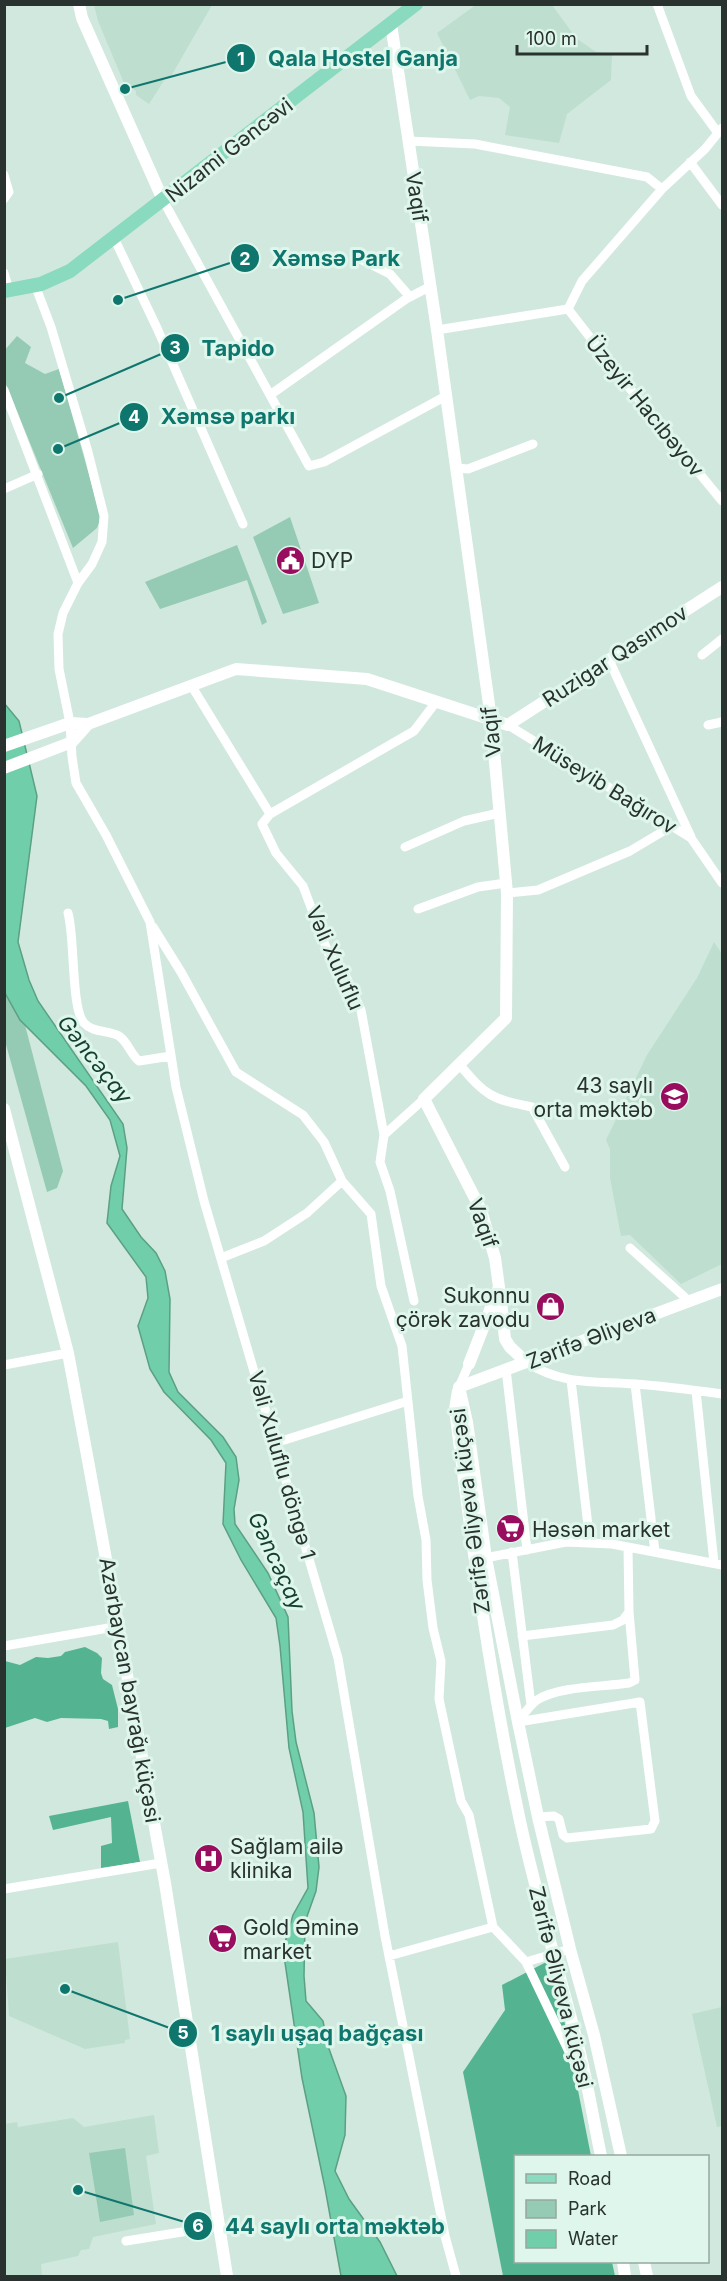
<svg xmlns="http://www.w3.org/2000/svg" width="727" height="2281" viewBox="0 0 727 2281" font-family="Inter,sans-serif">
<style>
.built{fill:#bedecf}
.green{fill:#95cbb4}
.forest{fill:#54b491}
.water{fill:#70cfaa;stroke:#5ba085;stroke-width:1.5}
.lines{fill:none;stroke-linecap:round;stroke-linejoin:round}
.street{stroke:#fff;stroke-width:9}
.secondary{stroke:#fff;stroke-width:12}
.primary{stroke:#89dabf;stroke-width:14}
.labels{text-anchor:middle;dominant-baseline:central;stroke-width:6;stroke-linejoin:round;paint-order:stroke}
.street-label{font-size:21px;fill:#29322e;stroke:#def6eb}
.poi-label{font-size:21px;fill:#29322e;stroke:#def6eb;text-anchor:start}
.water-label{font-size:22px;font-style:italic;fill:#143e2f;stroke:#def6eb}
.leader{fill:none;stroke:#0f766e;stroke-width:2}
.callout-dot{fill:#0f766e;stroke:#def6eb;stroke-width:2}
.mark-label{font-size:18px;text-anchor:middle;font-weight:bold;fill:#fff}
.callout-label{font-size:22px;text-anchor:middle;font-weight:bold;fill:#0f766e;stroke:#def6eb;stroke-width:6;stroke-linejoin:round;paint-order:stroke}
</style>
<rect width="100%" height="100%" fill="#d1e8de"/>
<path class="built" d="M477,4L552,5L576,38L596,52L612,54L611,80L567,114L559,143L505,135L510,107L499,98L479,96L470,100L437,33Z
M94,5V4L212,5L170,78L165,79L149,104L136,95V91L124,83L98,21Z
M714,942L722,954V1264L681,1284L630,1235L621,1236L610,1178V1149L606,1140L647,1055L697,978Z
M118,1942L130,2039L125,2040V2043L85,2049L9,2016L5,1959Z
M722,2007V2126L717,2127L692,2014Z
M154,2115L159,2153L146,2156L156,2224L93,2237L89,2249L81,2250L78,2256L41,2264L42,2276H5V2124L17,2122L18,2127L73,2118L84,2127Z"/>
<path class="green" d="M17,336L31,347L25,363L45,374L59,369L101,517L97,528L73,548L5,382L4,351Z
M290,517L319,603L283,614L253,537Z
M237,545L267,622L262,625L247,580L160,609L145,582Z
M4,944L63,1171L57,1188L47,1192L5,1041Z
M125,2148L134,2215L100,2222L89,2153Z"/>
<path class="forest" d="M85,1647L97,1653L102,1658L101,1673L103,1679L112,1685L118,1709V1727L109,1729L108,1721L101,1719L61,1718L47,1722L35,1718L5,1728V1661L20,1665L36,1657L48,1658L61,1656L65,1652Z
M128,1801L140,1862L101,1868V1846L112,1843L111,1817L53,1830L49,1816Z
M552,1959L591,2156H516V2262H612L615,2276H503L463,2072L505,2010L502,1985Z"/>
<path class="water" d="M4,703L19,721L37,796L18,942L29,980L38,1001L123,1124L127,1148L122,1209L141,1237L156,1253L165,1271L170,1299L169,1372L178,1392L223,1437L236,1457L239,1480L234,1509L235,1524L268,1573L288,1617L292,1711L296,1742L314,1813L319,1867L316,1891L305,1922L304,1976L306,2001L323,2021L328,2046L346,2096L345,2135L335,2171L349,2199L380,2242L397,2276H341L325,2188L302,2078L283,1949L293,1915L308,1888L303,1812L289,1748L280,1646L276,1618L241,1560L223,1524L226,1463L211,1440L164,1392L150,1369L138,1326L148,1298L146,1277L107,1223L111,1186L120,1156L110,1120L86,1086L20,1020L5,993Z"/>
<g class="lines">
<path class="street" d="M657,4L691,96L718,133
M409,141L475,144L647,177L662,189
M690,162L722,205
M4,175L9,192L4,199
M163,200L309,466L324,462L446,396
M114,238L157,328L243,524
M358,258L390,274L410,297
M4,273L9,290
M35,285L51,327L88,452L104,516L102,542L92,564L78,583L63,613L58,634L59,669L70,723L72,757L76,783L106,835L150,922L176,1087L204,1201L338,1658L385,1936L445,2236L456,2276
M568,309L631,390L722,501
M568,309L582,281L662,189L705,149L722,128
M437,330L568,309
M4,390L78,583
M270,395L406,299L431,286
M456,468L468,469L533,444
M4,489L38,474
M702,655L722,639
M609,660L691,837
M191,685L270,814L262,824L276,853L303,886L329,955L344,972L361,1010L384,1135L424,1099
M508,725L691,838L722,883
M708,725L722,722
M270,814L414,731L436,702
M405,847L464,821L499,813
M507,893L538,890L630,851L672,826
M418,909L478,887L506,883
M68,913C75,937 71,1009 84,1023C93,1033 108,1030 119,1036C128,1042 131,1055 139,1061L171,1056
M153,927L181,972L236,1072L303,1115L324,1142L342,1181L371,1214L381,1286L402,1346L418,1496L426,1540L427,1580L433,1628L441,1661L439,1699L461,1801L469,1815L493,1927
M459,1064C486,1096 491,1099 532,1107L565,1167
M384,1135L380,1162L390,1191L414,1301
M630,1248L689,1301
M221,1258L264,1241L307,1213L342,1181
M526,1362C561,1385 594,1381 634,1384C664,1386 693,1390 722,1394
M4,1365L68,1353
M506,1369L527,1550
M571,1380L590,1543
M635,1384L655,1552
M459,1387L469,1364
M696,1391L714,1563
M275,1443L408,1401
M512,1552L531,1705
M480,1559L566,1542L612,1544L722,1565
M522,1636L613,1625L623,1620L629,1612L628,1547
M4,1646L120,1626
M518,1722L640,1702L655,1821L651,1829L567,1838L563,1835L559,1819L554,1816L538,1817
M518,1722C524,1714 529,1706 537,1700C559,1686 603,1687 629,1683L635,1680L629,1612
M4,1889L161,1863
M389,1956L493,1927L526,1962L570,1949
M526,1962L582,2079
M126,2241L219,2226"/>
<path class="secondary" d="M79,4L82,18L163,200
M391,24L437,330L491,719L507,893L506,1018L424,1099L481,1210L495,1258L499,1287L469,1364
M4,746L70,723L88,724L236,669L367,679L508,725L722,587
M4,768L72,742L88,724
M4,1109L68,1353L89,1466L165,1883L227,2276
M500,1291L505,1339L510,1347L526,1362
M459,1387L467,1422L486,1558L518,1722L538,1817L570,1949L594,2035L621,2156
M459,1387L722,1289
M458,1391L455,1409C472,1547 491,1685 520,1821C536,1895 558,1968 577,2041C587,2079 593,2118 601,2156
M623,2262L625,2276
M644,2262L647,2276"/>
<path class="primary" d="M4,291L41,284L70,271L416,4"/>
</g>
<defs>
<symbol id="civic-disc" viewBox="-11 -11 22 22"><circle r="9.5" fill="#990d5f" stroke="#def6eb"/><path d="M-.6-6.5H3V-4.5H.6V-3L4-1V1h2V6H-6V1h2V-1L-.6-3ZM-1.2 2.5V6h2.4V2.5Z" fill="#fff"/></symbol>
<symbol id="school-disc" viewBox="-11 -11 22 22"><circle r="9.5" fill="#990d5f" stroke="#def6eb"/><path d="M0-5L7-2L0 1L-7-2ZM-4 1L0 2.5L4 1V4Q0 6-4 4Z" fill="#fff"/></symbol>
<symbol id="shop-disc" viewBox="-11 -11 22 22"><circle r="9.5" fill="#990d5f" stroke="#def6eb"/><path d="M-5-2.5h2.3a2.7 3.5 0 0 1 5.4 0H5L5.5 6h-11ZM-1.5-2.5h3a1.5 2.3 0 0 0-3 0Z" fill="#fff"/></symbol>
<symbol id="supermarket-disc" viewBox="-11 -11 22 22"><circle r="9.5" fill="#990d5f" stroke="#def6eb"/><path d="M-6-5.5h2.5l.6 2H6L4.5 2H-2.5L-4.4-4H-6ZM-1.5 3.2a1.3 1.3 0 1 0 .1 0ZM3 3.2a1.3 1.3 0 1 0 .1 0Z" fill="#fff"/></symbol>
<symbol id="hospital-disc" viewBox="-11 -11 22 22"><circle r="9.5" fill="#990d5f" stroke="#def6eb"/><path d="M-5-5h3v3.5h4V-5h3V5h-3V1.5h-4V5h-3Z" fill="#fff"/></symbol>
</defs>
<g fill-rule="evenodd">
<use href="#civic-disc" x="274" y="544" width="33" height="33"/>
<use href="#school-disc" x="658" y="1080" width="33" height="33"/>
<use href="#shop-disc" x="534" y="1290" width="33" height="33"/>
<use href="#supermarket-disc" x="494" y="1512" width="33" height="33"/>
<use href="#hospital-disc" x="192" y="1842" width="33" height="33"/>
<use href="#supermarket-disc" x="206" y="1922" width="33" height="33"/>
</g>
<g class="labels">
<g class="street-label">
<text transform="translate(229 150) rotate(-38)">Nizami Gəncəvi</text>
<text transform="translate(417 197) rotate(81)">Vaqif</text>
<text transform="translate(645 406) rotate(51)">Üzeyir Hacıbəyov</text>
<text transform="translate(615 656) rotate(-33)">Ruzigar Qasımov</text>
<text transform="translate(491 732) rotate(-96)">Vaqif</text>
<text transform="translate(605 785) rotate(32)">Müseyib Bağırov</text>
<text transform="translate(335 958) rotate(66)">Vəli Xuluflu</text>
<text transform="translate(483 1223) rotate(70)">Vaqif</text>
<text transform="translate(591 1338) rotate(-21)">Zərifə Əliyeva</text>
<text transform="translate(282 1465) rotate(74)">Vəli Xuluflu döngə 1</text>
<text transform="translate(470 1511) rotate(-97)">Zərifə Əliyeva küçəsi</text>
<text transform="translate(130 1690) rotate(80)">Azərbaycan bayrağı küçəsi</text>
<text transform="translate(561 1987) rotate(76)">Zərifə Əliyeva küçəsi</text>
</g>
<g class="poi-label">
<text x="311" y="560">DYP</text>
<text x="653" y="1085" text-anchor="end">43 saylı<tspan x="653" dy="24">orta məktəb</tspan></text>
<text x="530" y="1295" text-anchor="end">Sukonnu<tspan x="530" dy="24">çörək zavodu</tspan></text>
<text x="532" y="1529">Həsən market</text>
<text x="230" y="1846">Sağlam ailə<tspan x="230" dy="24">klinika</tspan></text>
<text x="243" y="1927">Gold Əminə<tspan x="243" dy="24">market</tspan></text>
</g>
<g class="water-label">
<text transform="translate(95 1059) rotate(52)">Gəncəçay</text>
<text transform="translate(277 1561) rotate(65)">Gəncəçay</text>
</g>
</g>
<path class="leader" d="M125 89L241 58M118 300L245 258M59 398L175 348M58 449L134 417M65 1989L183 2033M78 2190L198 2226"/>
<g class="callout-dot">
<circle cx="125" cy="89" r="6"/>
<circle cx="118" cy="300" r="6"/>
<circle cx="59" cy="398" r="6"/>
<circle cx="58" cy="449" r="6"/>
<circle cx="65" cy="1989" r="6"/>
<circle cx="78" cy="2190" r="6"/>
<circle cx="241" cy="58" r="15"/>
<circle cx="245" cy="258" r="15"/>
<circle cx="175" cy="348" r="15"/>
<circle cx="134" cy="417" r="15"/>
<circle cx="183" cy="2033" r="15"/>
<circle cx="198" cy="2226" r="15"/>
</g>
<g class="mark-label">
<text x="241" y="65">1</text>
<text x="245" y="265">2</text>
<text x="175" y="354">3</text>
<text x="134" y="423">4</text>
<text x="183" y="2039">5</text>
<text x="198" y="2232">6</text>
</g>
<g class="callout-label">
<text x="363" y="66">Qala Hostel Ganja</text>
<text x="336" y="266">Xəmsə Park</text>
<text x="238" y="356">Tapido</text>
<text x="228" y="424">Xəmsə parkı</text>
<text x="317" y="2041">1 saylı uşaq bağçası</text>
<text x="335" y="2234">44 saylı orta məktəb</text>
</g>
<rect width="727" height="2281" fill="none" stroke="#29322e" stroke-width="12"/>
<rect x="514" y="2155" width="195" height="108" fill="#def6eb" stroke="#96a89f" stroke-width="1.5"/>
<rect x="526" y="2174" width="30" height="9" fill="#89dabf" stroke="#96a89f" stroke-width="1.5"/>
<text x="568" y="2185" font-size="18" fill="#29322e">Road</text>
<rect x="526" y="2200" width="30" height="18" fill="#95cbb4" stroke="#96a89f" stroke-width="1.5"/>
<text x="568" y="2215" font-size="18" fill="#29322e">Park</text>
<rect x="526" y="2230" width="30" height="18" fill="#70cfaa" stroke="#96a89f" stroke-width="1.5"/>
<text x="568" y="2245" font-size="18" fill="#29322e">Water</text>
<path d="M517 45v9h130v-9" fill="none" stroke="#29322e" stroke-width="3"/>
<text x="526" y="45" font-size="18" fill="#29322e" stroke="#def6eb" stroke-width="4.5" paint-order="stroke">100 m</text>
</svg>
